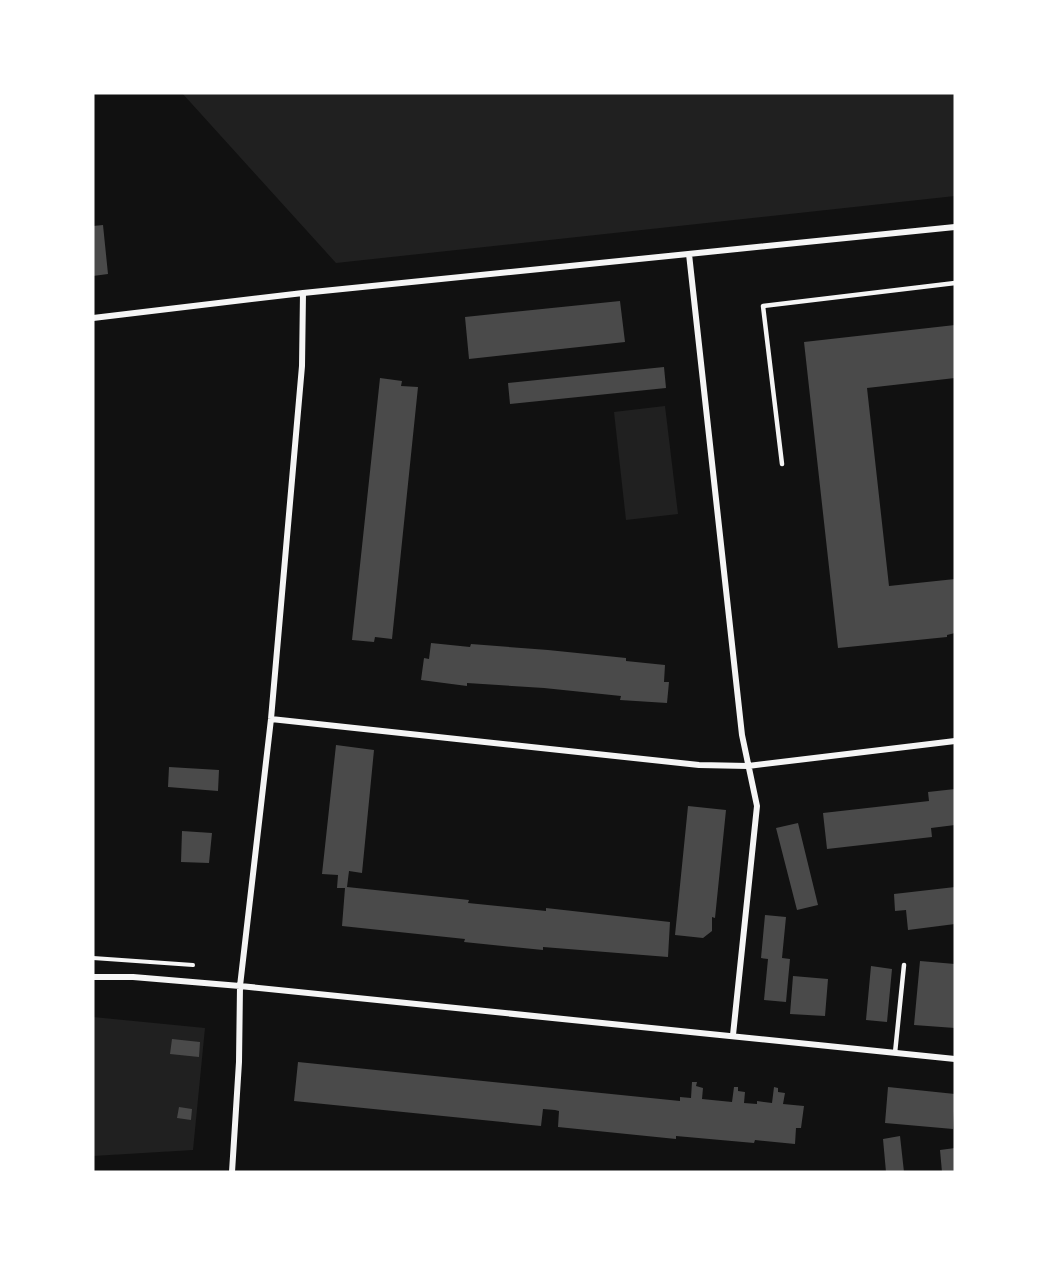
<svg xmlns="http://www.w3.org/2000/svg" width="1048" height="1265" viewBox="0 0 1048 1265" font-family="Bitter,serif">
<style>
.green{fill:#202020}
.building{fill:#4a4a4a}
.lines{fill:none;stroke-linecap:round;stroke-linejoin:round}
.path{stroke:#f5f5f5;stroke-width:4}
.service{stroke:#f5f5f5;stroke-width:4.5}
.minor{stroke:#f5f5f5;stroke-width:6}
</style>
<rect width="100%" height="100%" fill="#111"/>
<path class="green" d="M182,93H955V196L336,263Z
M665,406L678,514L626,520L614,412Z
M93,1017L205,1028L193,1150L93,1156Z"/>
<path class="building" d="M103,225L108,274L93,276V226Z
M620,301L625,342L469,359L465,317Z
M955,325V378L867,388L889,586L955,579V633L947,635V637L838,648L804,342Z
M664,367L666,388L510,404L508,383Z
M380,378L402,381L401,386L418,387L392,639L375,637L374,642L352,640Z
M431,643L470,647L471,644L548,650L626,658V661L665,665L664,682H669L667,703L620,700L621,696L544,688L467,683V686L421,680L424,658L429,659Z
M336,745L374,750L362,873L349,871L347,887L469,900L468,903L546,911V908L670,922L668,957L543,947V950L464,942L465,939L342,926L345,888H337L338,875L322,874Z
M169,767L219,770L218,791L168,787Z
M955,789V825L931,828L932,837L827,849L823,813L929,801L928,792Z
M688,806L726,810L715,918L712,917V931L703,938L675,935Z
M798,823L818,905L797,910L776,828Z
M182,831L212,833L209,863L181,862Z
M955,887V924L908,930L906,910L895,911L894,894Z
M765,915L786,917L782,958L790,959L786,1002L764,1000L768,959L761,958Z
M920,961L955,964V1028L914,1025Z
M871,966L892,969L887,1022L866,1020Z
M793,976L828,979L825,1016L790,1014Z
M172,1039L200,1042L199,1057L170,1054Z
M298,1062L680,1101V1097L691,1098L692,1082H697L696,1086L703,1088L702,1099L732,1102L734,1087H738V1091L745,1092L744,1103L757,1104V1101L772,1103L774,1087L778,1088V1092L785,1093L783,1104L804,1106L801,1128H796L795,1144L755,1140L754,1143L676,1136V1139L558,1127L559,1111L555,1110L543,1109L541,1126L294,1101Z
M888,1087L955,1094L953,1129L885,1123Z
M179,1107L192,1109L191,1120L177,1118Z
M900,1136L904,1172H886L883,1139Z
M955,1148V1172H942L940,1150Z"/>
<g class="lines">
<path class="path" d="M93,958L193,965"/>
<path class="service" d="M782,464L763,306L955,283
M895,1053L904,965"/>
<path class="minor" d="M689,254L742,735L757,806L733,1035
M93,318L303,293L955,227
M271,719L699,765L748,766L955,741
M93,977H133L240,986L955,1059
M232,1172L239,1062L240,986L271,719L302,366L303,293"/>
</g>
<rect width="1048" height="1265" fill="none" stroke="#ffffff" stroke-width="189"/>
</svg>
